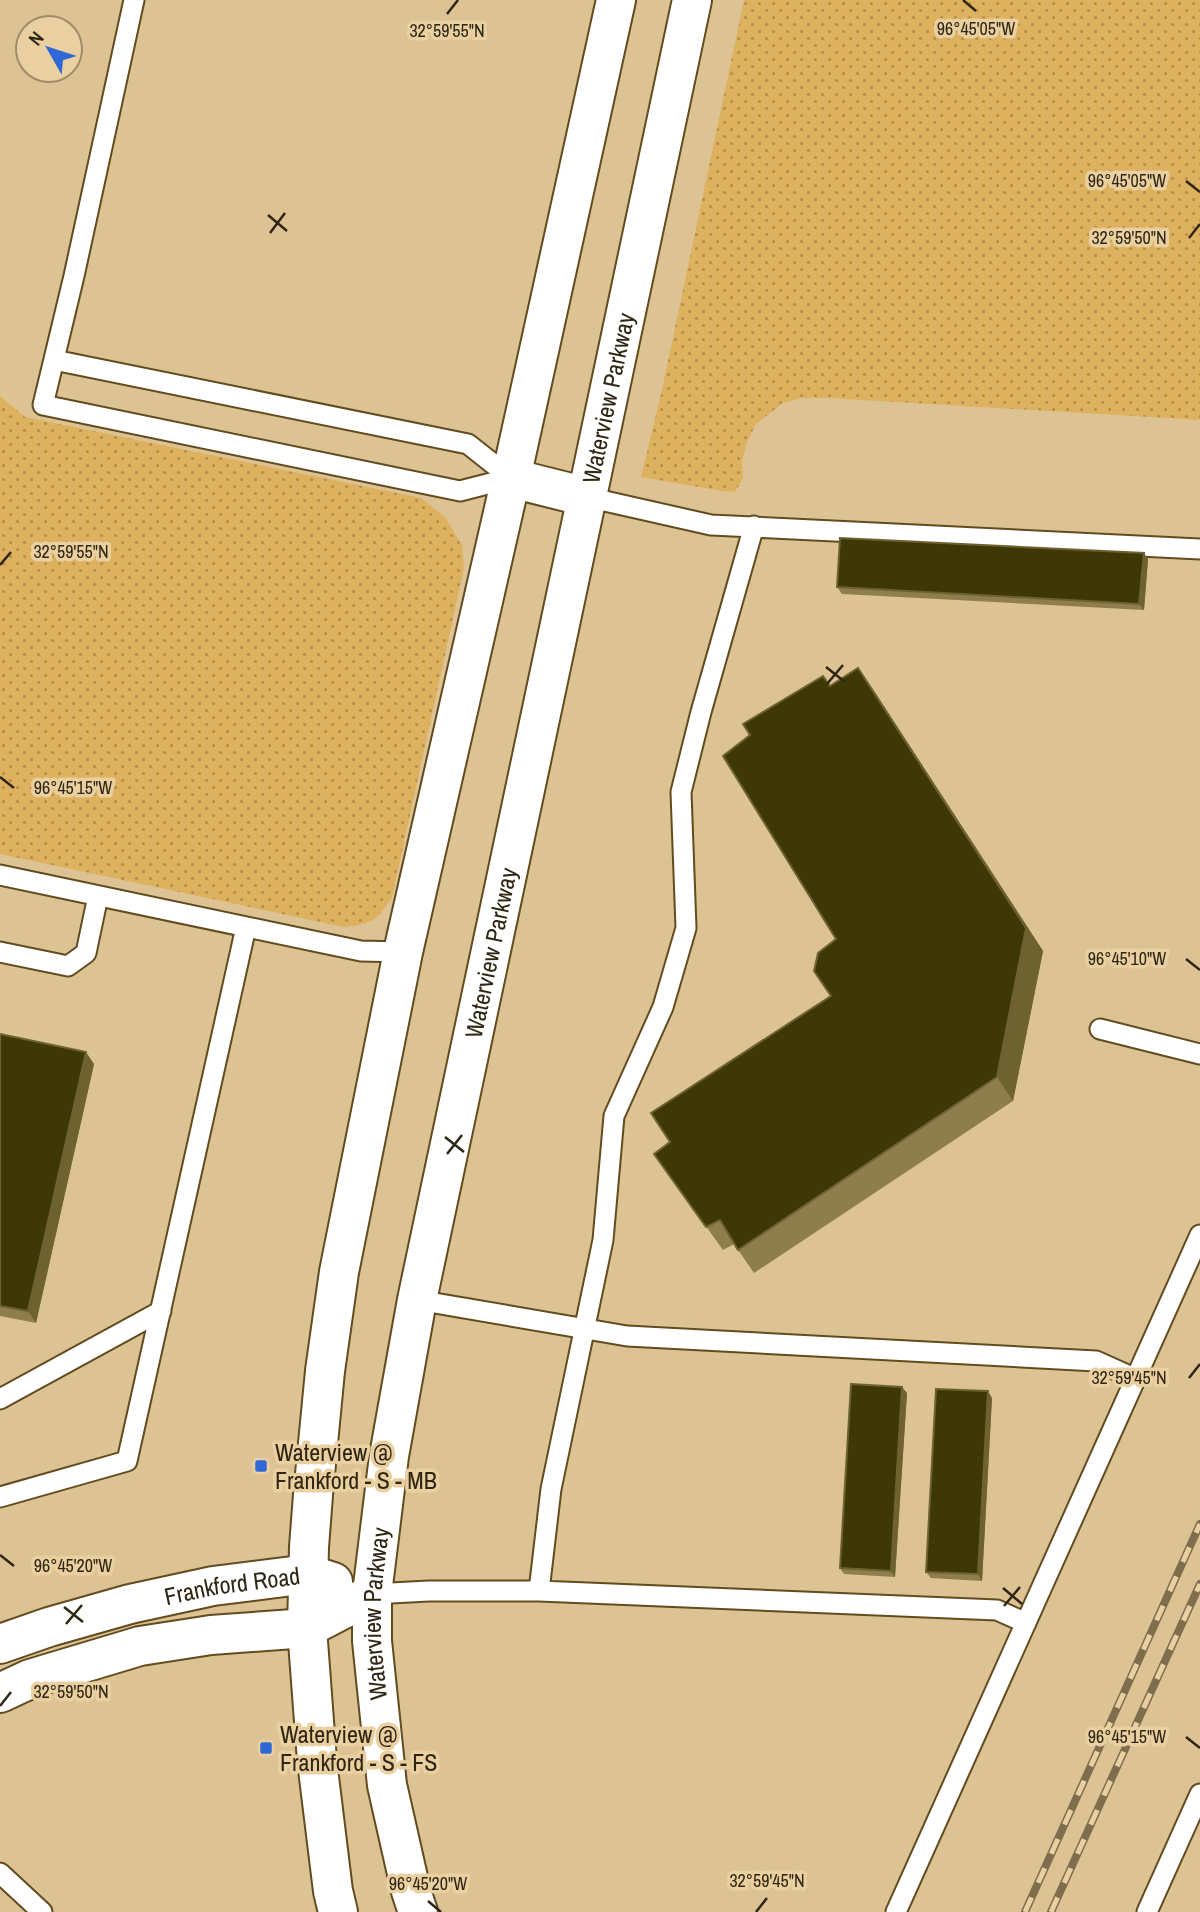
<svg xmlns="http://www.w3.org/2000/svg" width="1200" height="1912" viewBox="0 0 1200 1912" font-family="'Archivo Narrow',sans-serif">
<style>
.grass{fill:url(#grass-dots)}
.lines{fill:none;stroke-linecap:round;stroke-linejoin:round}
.lane-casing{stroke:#624b1f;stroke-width:23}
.secondary-casing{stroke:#624b1f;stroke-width:42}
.lane{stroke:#fff;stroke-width:19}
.secondary{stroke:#fff;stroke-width:38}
.rail-casing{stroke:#7f6e4e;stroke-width:8}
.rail{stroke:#ead0a0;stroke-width:5;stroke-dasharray:16;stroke-linecap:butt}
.wall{fill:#8e7e4d}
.shaded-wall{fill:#6e6231}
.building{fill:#3e3806;stroke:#6e6231;stroke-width:2}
.ticks{fill:none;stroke:#2f2513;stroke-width:2.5}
.poi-dot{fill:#2f68d6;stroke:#ead0a0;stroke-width:2.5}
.labels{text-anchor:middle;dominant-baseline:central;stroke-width:7;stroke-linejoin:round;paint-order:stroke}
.street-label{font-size:24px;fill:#2f2513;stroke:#ead0a0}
.poi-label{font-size:24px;fill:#2f2513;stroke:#ead0a0;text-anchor:start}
.ticks-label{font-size:18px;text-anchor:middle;fill:#2f2513;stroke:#ead0a0;stroke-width:7;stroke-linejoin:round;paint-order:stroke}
</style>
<defs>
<pattern id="grass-dots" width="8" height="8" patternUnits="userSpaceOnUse" patternTransform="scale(1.75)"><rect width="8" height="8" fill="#ddb15d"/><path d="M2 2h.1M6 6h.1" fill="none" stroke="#b4904c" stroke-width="1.8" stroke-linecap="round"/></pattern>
</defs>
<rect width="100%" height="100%" fill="#ddc394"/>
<path class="grass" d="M744,0H1200V420L828,398H802L783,403L756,424L746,444L742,462L743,478L735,492L722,491L641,477L663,385Z
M0,396L25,417L421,498L445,517L462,545L464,568L392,897C379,919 371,925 344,927L0,854Z"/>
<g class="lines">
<defs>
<path id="lane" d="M134,0L74,276L43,405L460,491L511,478
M54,360L468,444L511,478
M587,497L711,525L1200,549
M0,875L361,951L403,952
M0,952L68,966L86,953L98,896
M1100,1029L1200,1054
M417,1300L627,1336L1096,1361L1136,1379
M0,1399L161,1311
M0,1497L127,1461L246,927
M539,1591L551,1489L603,1240L614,1116L663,1007L686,928L681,792L701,712L754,526
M372,1594L429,1591H539L997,1610L1026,1623
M0,1873L42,1912
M896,1912L1200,1235
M1147,1912L1200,1794"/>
<g id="secondary">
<path d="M511,478L587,497"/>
<path id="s1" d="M0,1644L49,1627L130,1604L213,1586L308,1574L333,1582"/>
<path d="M0,1693L30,1679L140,1646L211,1635L307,1628L372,1594"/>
<path d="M338,1912L333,1891L317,1761L307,1628L309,1547L313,1495L325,1371L339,1272L403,952L511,478L616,0"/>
<path id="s2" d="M418,1912L411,1891L387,1785L372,1641V1594L389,1456L417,1300L692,0"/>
</g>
</defs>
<use href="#lane" class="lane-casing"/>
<use href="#secondary" class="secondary-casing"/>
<use href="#lane" class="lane"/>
<use href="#secondary" class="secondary"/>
<defs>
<path id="rail" d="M1025,1912L1200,1524
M1051,1912L1200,1584"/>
</defs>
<use href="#rail" class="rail-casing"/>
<use href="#rail" class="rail"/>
</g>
<path class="wall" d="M1148,559L1144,610L842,594L837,587Z
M858,668L874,691L1043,951L1013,1101L754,1273L734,1244L723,1250L654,1154L670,1142L831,996L836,939L830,686Z
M0,1034L94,1064L36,1323L0,1316Z
M907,1393L895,1577L844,1574L840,1568Z
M992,1398L982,1581L931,1578L926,1572Z"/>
<path class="shaded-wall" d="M1144,553L1148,559L1144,610L1139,604Z
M858,668L874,691L1043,951L1013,1101L997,1077Z
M86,1052L94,1064L36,1323L28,1311Z
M902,1387L907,1393L895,1577L891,1571Z
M988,1391L992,1398L982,1581L978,1574Z"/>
<path class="building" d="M840,538L1144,553L1139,604L837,587Z
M858,668L1026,928L997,1077L738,1250L720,1220L706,1227L654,1154L670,1142L651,1113L831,996L814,971L818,953L836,939L723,756L750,735L743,724L823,676L830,686Z
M0,1034L86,1052L28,1311L0,1306Z
M851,1384L902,1387L891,1571L840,1568Z
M936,1389L988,1391L978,1574L926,1572Z"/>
<path class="ticks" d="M963,0L976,11M447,14L458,0M1186,181L1200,192M268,215L287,231M270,233L285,213M1189,238L1200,224M0,565L11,552M826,667L845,682M827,684L843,665M0,777L14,788M1186,959L1200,970M445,1137L464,1152M447,1154L462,1135M1189,1378L1200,1364M0,1555L14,1566M1003,1588L1022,1604M1004,1606L1020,1587M64,1607L83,1622M66,1624L82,1605M0,1706L11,1692M1186,1737L1200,1748M428,1901L441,1912M756,1912L767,1898"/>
<g class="poi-dot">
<rect x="254" y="1459" width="14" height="14" rx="3.5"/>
<rect x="259" y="1741" width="14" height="14" rx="3.5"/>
</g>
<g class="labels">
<g class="street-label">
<text stroke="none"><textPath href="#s2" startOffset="1542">Waterview Parkway</textPath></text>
<text stroke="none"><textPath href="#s2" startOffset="975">Waterview Parkway</textPath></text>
<text stroke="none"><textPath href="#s1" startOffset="240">Frankford Road</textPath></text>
<text stroke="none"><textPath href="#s2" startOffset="303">Waterview Parkway</textPath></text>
</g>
<g class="poi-label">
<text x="275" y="1452">Waterview @<tspan x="275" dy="28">Frankford - S - MB</tspan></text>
<text x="280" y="1734">Waterview @<tspan x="280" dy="28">Frankford - S - FS</tspan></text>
</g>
</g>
<g class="ticks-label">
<text x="976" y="35">96°45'05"W</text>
<text x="447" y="37">32°59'55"N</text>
<text x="1127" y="187">96°45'05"W</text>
<text x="1129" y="244">32°59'50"N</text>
<text x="71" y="558">32°59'55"N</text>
<text x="73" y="794">96°45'15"W</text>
<text x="1127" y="965">96°45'10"W</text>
<text x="1129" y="1384">32°59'45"N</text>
<text x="73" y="1572">96°45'20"W</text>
<text x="71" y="1698">32°59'50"N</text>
<text x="1127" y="1743">96°45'15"W</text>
<text x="767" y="1887">32°59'45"N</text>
<text x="428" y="1890">96°45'20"W</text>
</g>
<g transform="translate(49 49) rotate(309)"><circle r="33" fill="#ead0a0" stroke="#9f8c68" stroke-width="2"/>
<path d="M0-5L12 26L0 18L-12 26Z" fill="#2f68d6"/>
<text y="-10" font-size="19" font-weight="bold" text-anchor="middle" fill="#2f2513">N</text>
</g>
</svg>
